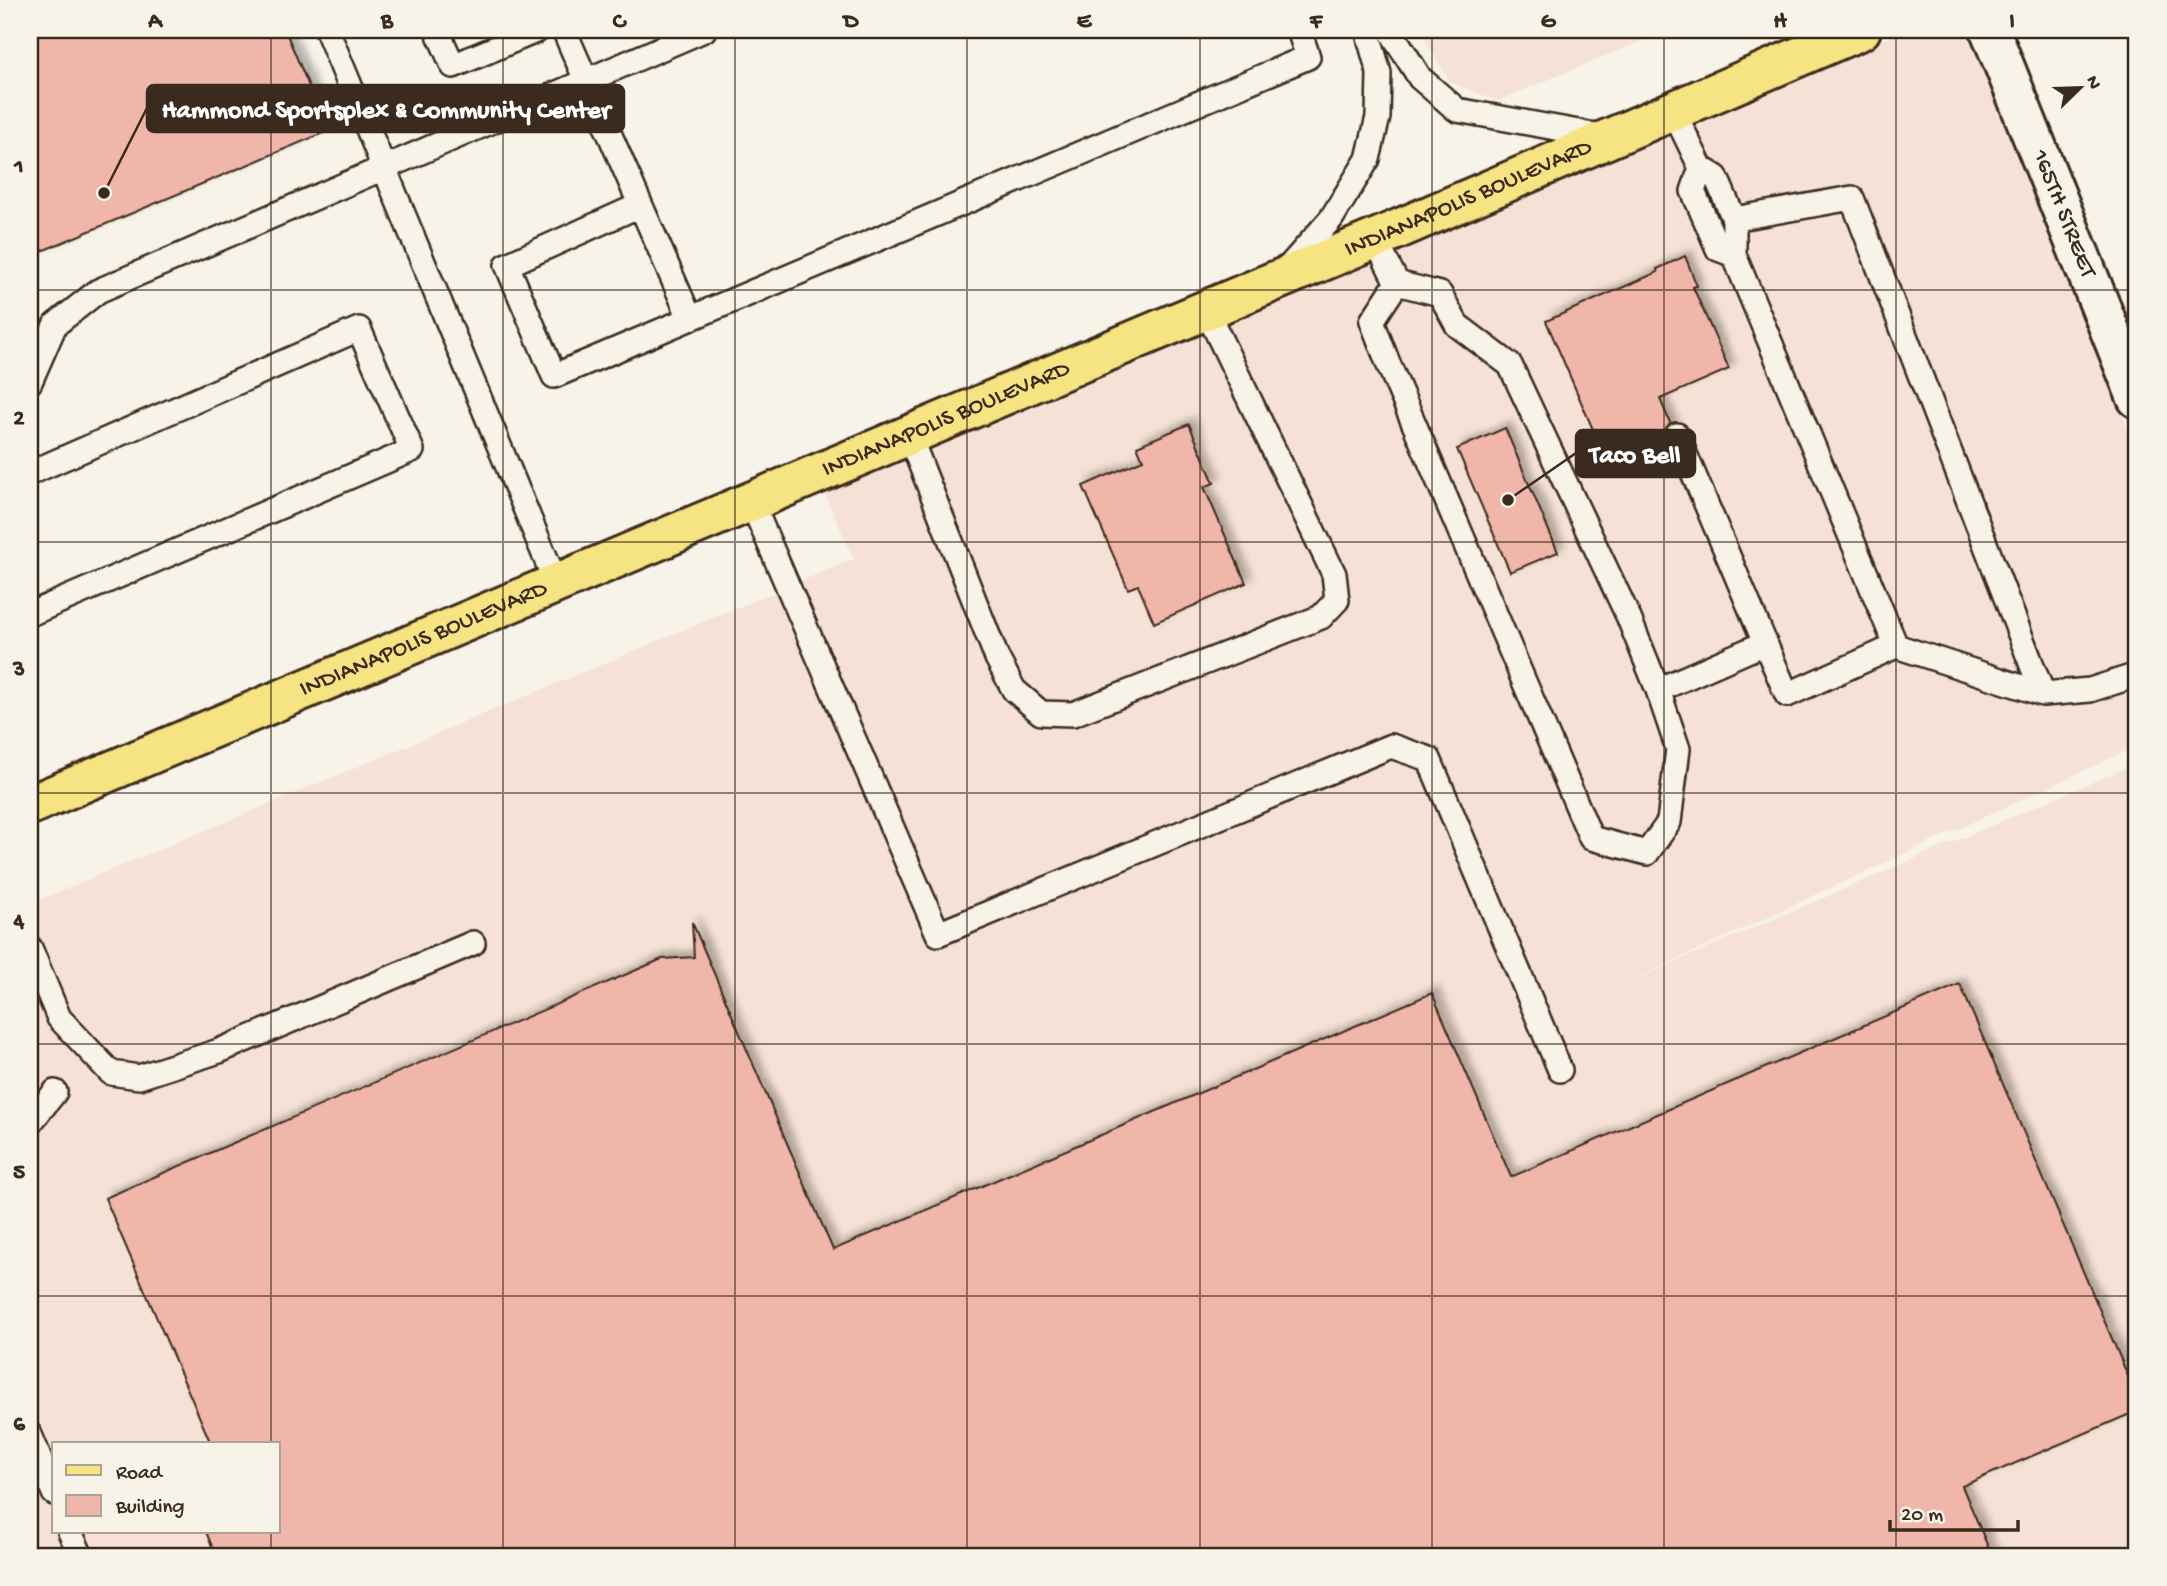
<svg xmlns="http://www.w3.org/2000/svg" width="2167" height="1586" viewBox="0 0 2167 1586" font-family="'Gochi Hand',sans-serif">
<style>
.built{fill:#f5e1d5;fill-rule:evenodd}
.building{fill:#f0b6a9;stroke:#3b2a1e;stroke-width:2;filter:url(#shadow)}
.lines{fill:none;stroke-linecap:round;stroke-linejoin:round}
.service-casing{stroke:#3b2a1e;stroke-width:28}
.secondary-casing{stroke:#3b2a1e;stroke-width:44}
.primary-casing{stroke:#3b2a1e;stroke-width:44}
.service{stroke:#f7f3e8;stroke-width:23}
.secondary{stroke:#f7f3e8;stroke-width:38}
.primary{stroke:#f6e381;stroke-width:38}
.grid{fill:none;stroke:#3b2a1e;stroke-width:2;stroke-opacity:0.55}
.labels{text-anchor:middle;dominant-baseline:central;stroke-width:5;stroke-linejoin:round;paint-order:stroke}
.street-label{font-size:24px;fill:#3b2a1e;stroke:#f7f3e8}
.leader{fill:none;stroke:#3b2a1e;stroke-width:2.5}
.callout-dot{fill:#3b2a1e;stroke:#f7f3e8;stroke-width:2.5}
.callout{fill:#3b2a1e;stroke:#3b2a1e;stroke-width:2.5}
.callout-label{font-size:26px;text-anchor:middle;font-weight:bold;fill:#fff}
.neatline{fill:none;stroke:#3b2a1e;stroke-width:2.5}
.grid-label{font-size:23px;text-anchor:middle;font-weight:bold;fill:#3b2a1e}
</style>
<defs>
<filter id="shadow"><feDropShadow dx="6" dy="-6" stdDeviation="3.5" flood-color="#0004"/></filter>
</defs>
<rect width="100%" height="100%" fill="#f7f3e8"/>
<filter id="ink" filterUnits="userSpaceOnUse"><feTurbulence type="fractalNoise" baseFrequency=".0143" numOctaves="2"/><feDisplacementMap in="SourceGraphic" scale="14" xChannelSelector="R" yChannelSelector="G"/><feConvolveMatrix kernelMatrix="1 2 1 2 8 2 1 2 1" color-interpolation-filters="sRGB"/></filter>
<g filter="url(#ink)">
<path class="built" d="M1420,30H1668L1497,101L1450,82Z
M1907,30H1967L2137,451V746L1617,987L2137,763V1556H30V904L854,559L824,492ZM54,1444H278V1532H54Z"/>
<path class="building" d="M30,30H285L328,131L30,256Z
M1685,256L1697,286L1693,287L1729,369L1660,399L1674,432L1607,462L1546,321L1658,272L1657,269Z
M1189,424L1214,483L1204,487L1246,583L1154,623L1138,585L1128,589L1083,486L1143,460L1137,446Z
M1505,428L1558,552L1510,572L1457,449Z
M692,922L833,1250L1432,993L1511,1177L1960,984L2137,1397V1411L1962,1486L1992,1556H302L297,1546L273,1556H216L206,1532H278V1444H211L105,1198L662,959L694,957Z"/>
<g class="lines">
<defs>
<path id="service" d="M327,30L556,583
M437,30L453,66L538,30
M564,30L690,318
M1390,30L1420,78L1457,110L1606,137
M1673,110L1701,168L1716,177L1734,219V255L1896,646L2043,694L2090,690L2137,675
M1701,168L1693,191L1718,249L1734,255
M640,205L507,265L554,376L1308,57L1299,30
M1734,219L1852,198L2043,694
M1375,239L1397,283
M1287,269L1331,219L1368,159L1378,117L1379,73L1367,30
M1397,283L1440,294L1457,325L1510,365L1628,616L1658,690L1678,749L1669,822L1647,853L1591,838L1388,363L1372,321Z
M30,382L55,325L98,291L704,30
M909,435L997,658L1014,690L1041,713L1073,714L1321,617L1337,600L1334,574L1206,310
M1677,435L1787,695L1896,646
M30,473L359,329L412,450L30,614
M751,501L938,934L1391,746L1429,759L1560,1070
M1658,690L1765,643
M30,948L59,1018L111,1073L139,1077L219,1051L473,943
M30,1123L55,1092
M30,1435L54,1493
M70,1532L81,1556"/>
<g id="secondary">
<path id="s1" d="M1990,30L2137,398"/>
</g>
<g id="primary">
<path id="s2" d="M30,805L1375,239L1861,30"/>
</g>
</defs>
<use href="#service" class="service-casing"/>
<use href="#secondary" class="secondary-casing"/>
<use href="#primary" class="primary-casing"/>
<use href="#service" class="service"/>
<use href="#secondary" class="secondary"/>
<use href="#primary" class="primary"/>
</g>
</g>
<path class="grid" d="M271,30V1444M503,30V1556M735,30V1556M967,30V1556M1200,30V1556M1432,30V1556M1664,30V1556M1896,30V1556M30,290H2137M30,542H2137M30,793H2137M30,1044H2137M30,1296H2137M271,1532V1556"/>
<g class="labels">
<g class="street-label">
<text stroke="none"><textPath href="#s2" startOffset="1561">INDIANAPOLIS BOULEVARD</textPath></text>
<text stroke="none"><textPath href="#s1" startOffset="198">165TH STREET</textPath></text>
<text stroke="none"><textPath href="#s2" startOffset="994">INDIANAPOLIS BOULEVARD</textPath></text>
<text stroke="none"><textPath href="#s2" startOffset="427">INDIANAPOLIS BOULEVARD</textPath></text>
</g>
</g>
<path class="leader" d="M104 193L147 108M1508 500L1576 453"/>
<g class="callout-dot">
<circle cx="104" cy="193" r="7"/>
<circle cx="1508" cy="500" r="7"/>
</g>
<g class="callout">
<rect x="147" y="85" width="477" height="47" rx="7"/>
<rect x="1576" y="430" width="119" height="47" rx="7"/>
</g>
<g class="callout-label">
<text x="386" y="117">Hammond Sportsplex &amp; Community Center</text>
<text x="1635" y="462">Taco Bell</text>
</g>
<rect width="2167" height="1586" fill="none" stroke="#f7f3e8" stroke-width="77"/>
<rect x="52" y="1442" width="228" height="91" fill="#f7f3e8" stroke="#aca397" stroke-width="2"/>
<rect x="66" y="1465" width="35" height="10" fill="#f6e381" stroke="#aca397" stroke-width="2"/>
<text x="116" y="1478" font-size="21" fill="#3b2a1e">Road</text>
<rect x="66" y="1495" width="35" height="21" fill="#f0b6a9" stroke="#aca397" stroke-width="2"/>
<text x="116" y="1512" font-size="21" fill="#3b2a1e">Building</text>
<g transform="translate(2080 88) rotate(67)" stroke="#f7f3e8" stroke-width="5" paint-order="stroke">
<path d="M0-5L12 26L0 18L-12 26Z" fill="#3b2a1e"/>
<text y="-10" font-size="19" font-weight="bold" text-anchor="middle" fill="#3b2a1e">N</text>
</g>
<path d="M1890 1520v10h128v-10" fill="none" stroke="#3b2a1e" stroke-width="3.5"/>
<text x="1901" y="1520" font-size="21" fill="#3b2a1e" stroke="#f7f3e8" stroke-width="5" paint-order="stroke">20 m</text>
<rect x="38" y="38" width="2090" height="1510" class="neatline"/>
<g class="grid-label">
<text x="155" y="27">A</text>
<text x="387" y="27">B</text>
<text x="619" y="27">C</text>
<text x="851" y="27">D</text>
<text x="1084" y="27">E</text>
<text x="1316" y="27">F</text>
<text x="1548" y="27">G</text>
<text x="1780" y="27">H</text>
<text x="2012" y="27">I</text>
<text x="19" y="172">1</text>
<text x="19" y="424">2</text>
<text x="19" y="675">3</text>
<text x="19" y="927">4</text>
<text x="19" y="1178">5</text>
<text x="19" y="1430">6</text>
</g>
</svg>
